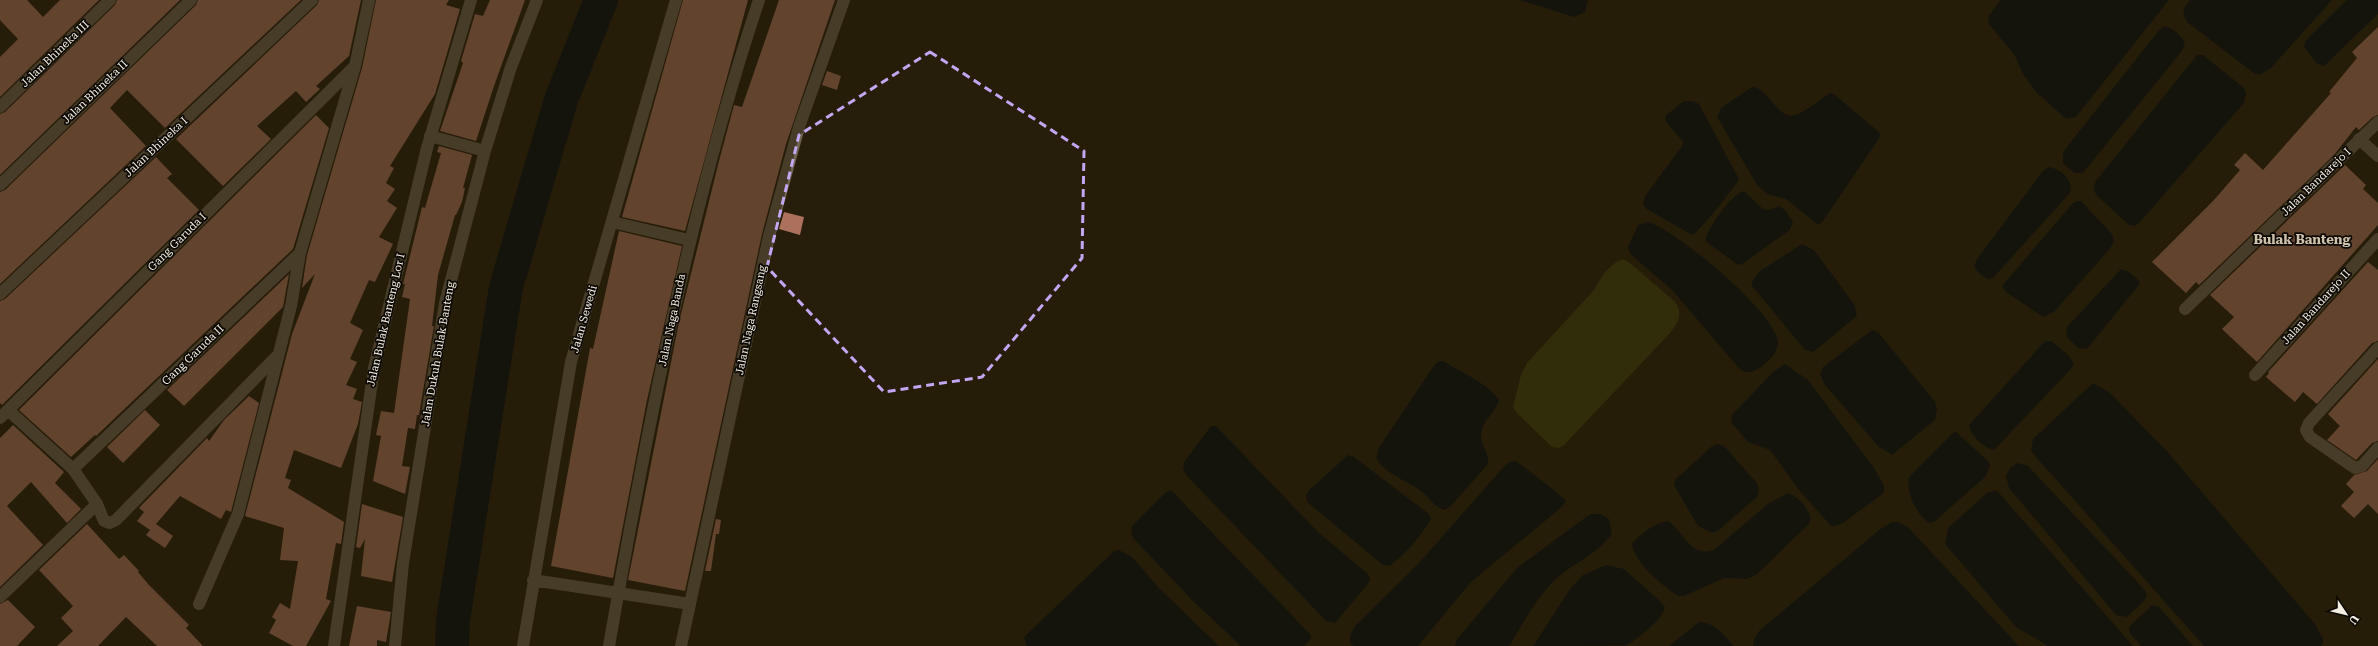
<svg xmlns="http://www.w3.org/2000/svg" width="2378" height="646" viewBox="0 0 2378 646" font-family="'Roboto Serif',serif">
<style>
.green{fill:#3f400c}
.water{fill:#000a11}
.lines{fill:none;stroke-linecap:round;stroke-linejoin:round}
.river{stroke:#000a11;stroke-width:34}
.building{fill:#ab715c}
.street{stroke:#6d624d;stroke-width:12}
.marked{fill:none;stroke:#c3a7f2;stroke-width:3;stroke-dasharray:8 5;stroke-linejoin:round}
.labels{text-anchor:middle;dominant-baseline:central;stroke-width:3.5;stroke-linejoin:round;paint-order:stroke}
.street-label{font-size:11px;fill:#f4eee2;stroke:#0c0803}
.quarter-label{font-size:13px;font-weight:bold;fill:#cec2ab;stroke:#0c0803}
</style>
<rect width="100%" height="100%" fill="#261d0a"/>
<path class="green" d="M1623,259L1630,263L1675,302C1683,314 1679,321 1671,332L1564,445L1559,448L1552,447L1517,413L1513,407L1521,375L1527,363L1594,290L1604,273L1615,263Z"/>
<path class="water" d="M1520,0H1588L1585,12L1574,17Z
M2000,0H2169L2076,117L2066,119L2036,92L2023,74L2014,54L1988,23L1989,16Z
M2190,0H2332L2271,68L2261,74H2255L2187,22C2181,13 2183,8 2190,0Z
M2347,0H2378V14L2324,66L2317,64L2304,47L2306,40Z
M2165,26C2173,28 2180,35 2185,42L2182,51L2083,173H2074L2063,163V152L2159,30Z
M2197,55H2203L2244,88L2246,94L2244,103L2140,222L2135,226L2129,225L2096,195L2094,189L2095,182Z
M1752,87C1771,88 1777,123 1798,114C1809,109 1820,100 1830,93L1835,95L1880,133V137L1823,221L1818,225L1786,199L1767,194L1757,185L1717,117L1721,108Z
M1684,101H1693L1699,104L1739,179C1735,187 1698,234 1692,235L1645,208L1643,204L1645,196L1682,146L1683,142L1666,122L1665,116Z
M2049,167C2061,169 2074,180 2070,193L1993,278L1989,280C1984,277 1976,272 1974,266L1977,259L2043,171Z
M1744,191L1763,209L1768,210L1779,206L1785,210L1793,222L1790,230L1742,264L1738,265L1705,241C1707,229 1732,193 1744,191Z
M2077,201H2081L2112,234L2114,241L2109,250L2054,312L2043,317L2006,292L2002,286L2072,204Z
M1648,222C1676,230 1777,313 1778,343C1779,354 1760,371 1750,372C1744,373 1741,370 1737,366L1672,290L1630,254L1628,247L1638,225Z
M1802,244L1814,250L1854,304L1857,316L1813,352L1805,350L1752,286V281L1760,271Z
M2121,269C2129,271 2134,276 2140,282L2139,285L2087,349L2078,348L2066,336L2067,327Z
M1872,330L1878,332L1935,402L1937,409L1935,420L1892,455L1878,446L1824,384L1820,374L1823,367Z
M2045,341H2051L2068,355L2074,363L2071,369L1994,450C1984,448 1970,435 1969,425Z
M1439,361H1443C1457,370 1494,386 1499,401C1495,413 1482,421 1481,434C1480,446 1490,452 1488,464L1451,506L1444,510C1434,507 1429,497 1421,491C1408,481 1390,476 1379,463C1375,459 1377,454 1378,449L1435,364Z
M1785,364L1808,380L1874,468L1884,485V493L1843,523L1832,527L1799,490L1770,450L1748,442L1731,422L1732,415L1773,372Z
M2093,383L2109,392L2166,450L2315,624L2323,639V644L2321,646H2204L2035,456L2031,450L2033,439Z
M1211,426H1216L1318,532L1368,574L1370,579L1368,584L1335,623L1326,621L1187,476L1183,469L1184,462Z
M1955,431L1989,462L1990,467L1985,477L1934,522L1929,523C1916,515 1906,492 1909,477Z
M1717,444L1724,446L1757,483L1759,489L1758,496L1718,531L1712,533L1698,526L1674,485L1676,479L1711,447Z
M1348,455L1354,457L1429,514L1431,519C1421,536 1405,555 1389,566L1383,565L1307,502L1306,496L1308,491Z
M1515,461C1520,463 1564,498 1566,501L1563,506L1471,582L1418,646H1353C1347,639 1351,633 1355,626L1418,564L1501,470L1509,462Z
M2017,463L2028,466L2145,590L2147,595L2145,600L2127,617L2116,615L2009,488L2006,476L2010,468Z
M1171,490L1311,635V639L1304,646H1241L1194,602L1133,538L1131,532L1132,526L1165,493Z
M1996,490L2000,494L2133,646H2048L2016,627L1945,544L1948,528L1987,493Z
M1788,493C1799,497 1807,507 1811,518L1809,524L1756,575L1747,579L1724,578L1684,596H1678C1662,585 1635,564 1632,544C1639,535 1656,522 1668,521C1684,532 1692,560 1715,549L1769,503Z
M1590,514H1601L1609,519L1612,534C1597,555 1573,563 1555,580C1536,598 1523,624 1509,646H1455L1457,639L1517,568Z
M1892,522H1898L1908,527L2019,646H1753L1754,640L1759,631L1879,530Z
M1119,550L1132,557L1159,588L1219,646H1027L1024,637L1114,551Z
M1606,565L1624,569L1660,601L1665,607C1663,619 1637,640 1626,645C1618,646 1547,646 1533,646L1570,589L1583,575Z
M2152,605L2159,607L2193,646H2141L2129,632V627Z
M1699,622C1715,623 1723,634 1734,646H1669Z"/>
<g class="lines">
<path class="river" d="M452,646L453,620L506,287L561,100L601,0"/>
</g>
<path class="building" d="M0,0H27L43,17L60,0H99L0,97V57L18,39L0,20Z
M117,0H180L0,175V114L5,112L115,5Z
M198,0H301L165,128L127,90L110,108L146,146L0,284V192L5,190L196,5Z
M319,0H361L349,56L316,86L320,89L306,102L296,91L257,126L271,139L223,186L176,139L317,5Z
M376,0H449L446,5L460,9L435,94L390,166L394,168L386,183L395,189L387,201L397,208L379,237L393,244L375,282L369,280L350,323L363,330L350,359L357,362L346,385L357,389L353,399L362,402L358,424L341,468L294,450L285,478L291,480L288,488L344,522L341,544L336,543L326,599L331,601L306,646H293L269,633L276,620L272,617L280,603L290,609L298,561L280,560L284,528L245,516L292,334L315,274L302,288L307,255L362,68Z
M490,0H525L494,86L476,141L440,131L463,63L461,61L475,14L483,16Z
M683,0H748L685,231L622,217Z
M779,0H835L786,144L762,234L685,591L628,580L679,322L719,161L734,105L742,107Z
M2378,27V115L2373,117L2359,130L2356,127L2334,155L2199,285L2196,282L2186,293L2152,262L2214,200L2240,170L2234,165L2245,153L2263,170L2331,93L2329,92L2357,58L2352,52Z
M827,71L841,76L837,90L822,85Z
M316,115L329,128L293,249L96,436L95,435L71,457L19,410Z
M439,146L472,155L463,188H465L462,202L456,215H455L438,275L432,326H434L419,415H417L415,429L408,428L402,466L410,467L405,494L373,481L381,436L376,435L381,411L394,413L410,299L402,297L405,284H403L422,207L425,208L441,153L437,152Z
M156,157L172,174L167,178L199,210L2,405L0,403V301L5,299Z
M2345,165L2366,185L2363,189L2378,203V225L2257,362L2222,329L2234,317L2210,295Z
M784,212L804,217L800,235L779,229Z
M619,231L682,246L647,400L613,578L551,566L590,348L593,349Z
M2368,262L2378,270V341L2372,343L2317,404L2303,392L2295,402L2266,377L2269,373L2268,372Z
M289,274L283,307L184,406L167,390Z
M2378,359V441L2372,443L2356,460L2327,440L2340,426L2328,414Z
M249,396L259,403L231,512L226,510L221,519L180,496L156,524L173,536L165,548L146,535L150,530L137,521L144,512L139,508L207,438L209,441L224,420Z
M145,410L160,425L123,463L107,447Z
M13,425L64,472L55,483L81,509L67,523L31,482L7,506L43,545L0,587V438Z
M2378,459V514L2368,504L2354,518L2341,506L2354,492L2346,484L2354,475L2367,471Z
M362,504L403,517L392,582L361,576L365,539L360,548L356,547Z
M716,519L721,520L719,534H716L711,571H705Z
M87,524L119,559L124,555L139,571L138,572L149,585L189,625L186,628L203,646H157L126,617L98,646H57L73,631L61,618L73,606L39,570Z
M8,600L35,627L17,646H0V604Z
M357,606L391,612L386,642L377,640V646H349Z"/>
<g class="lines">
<path class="street" d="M0,107L110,0
M430,136L485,151
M2359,139L2378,156
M0,185L191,0
M612,222L689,240
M0,294L312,0
M2185,309L2378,122
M2378,348L2309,423L2306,430L2310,437L2355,468L2362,466L2378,448
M2255,375L2378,239
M8,410L73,469
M0,418L354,67
M97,504L104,521L110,523L116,520L276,357
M533,580L690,604
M0,597L97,504L73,469L300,253
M199,604L238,514L291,306L300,253L355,66L369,0
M334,646L374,368L427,148L471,0
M395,646L403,563L445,303L485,151L511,67L537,0
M523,646L571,362L676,0
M609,646C647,428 689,210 759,0
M681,646L769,236L799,127L844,0"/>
</g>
<path d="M0 0H2378V646H0ZM930,52L1084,151L1082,258L982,377L884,392L767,267L799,135Z" fill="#261d0a" fill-opacity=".55" fill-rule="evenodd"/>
<path class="marked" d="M930,52L1084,151L1082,258L982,377L884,392L767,267L799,135Z"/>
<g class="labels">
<g class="street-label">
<text transform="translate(55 54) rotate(-44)">Jalan Bhineka III</text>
<text transform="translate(95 92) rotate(-44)">Jalan Bhineka II</text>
<text transform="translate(156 147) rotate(-43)">Jalan Bhineka I</text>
<text transform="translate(2316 182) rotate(-44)">Jalan Bandarejo I</text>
<text transform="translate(177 242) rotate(-45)">Gang Garuda I</text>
<text transform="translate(2316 307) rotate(-48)">Jalan Bandarejo II</text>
<text transform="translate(584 319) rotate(-74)">Jalan Sewedi</text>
<text transform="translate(386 320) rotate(-77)">Jalan Bulak Banteng Lor I</text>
<text transform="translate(672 320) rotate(-78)">Jalan Naga Banda</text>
<text transform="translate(751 320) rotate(-78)">Jalan Naga Rangsang</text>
<text transform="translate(438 354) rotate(-80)">Jalan Dukuh Bulak Banteng</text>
<text transform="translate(193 355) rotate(-44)">Gang Garuda II</text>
</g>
<g class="quarter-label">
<text x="2302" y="239">Bulak Banteng</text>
</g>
</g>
<g transform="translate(2346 614) rotate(125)" stroke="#0c0803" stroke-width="3" paint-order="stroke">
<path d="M0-3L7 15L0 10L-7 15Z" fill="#f4eee2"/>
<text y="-6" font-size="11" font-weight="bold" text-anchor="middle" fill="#f4eee2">U</text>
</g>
</svg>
